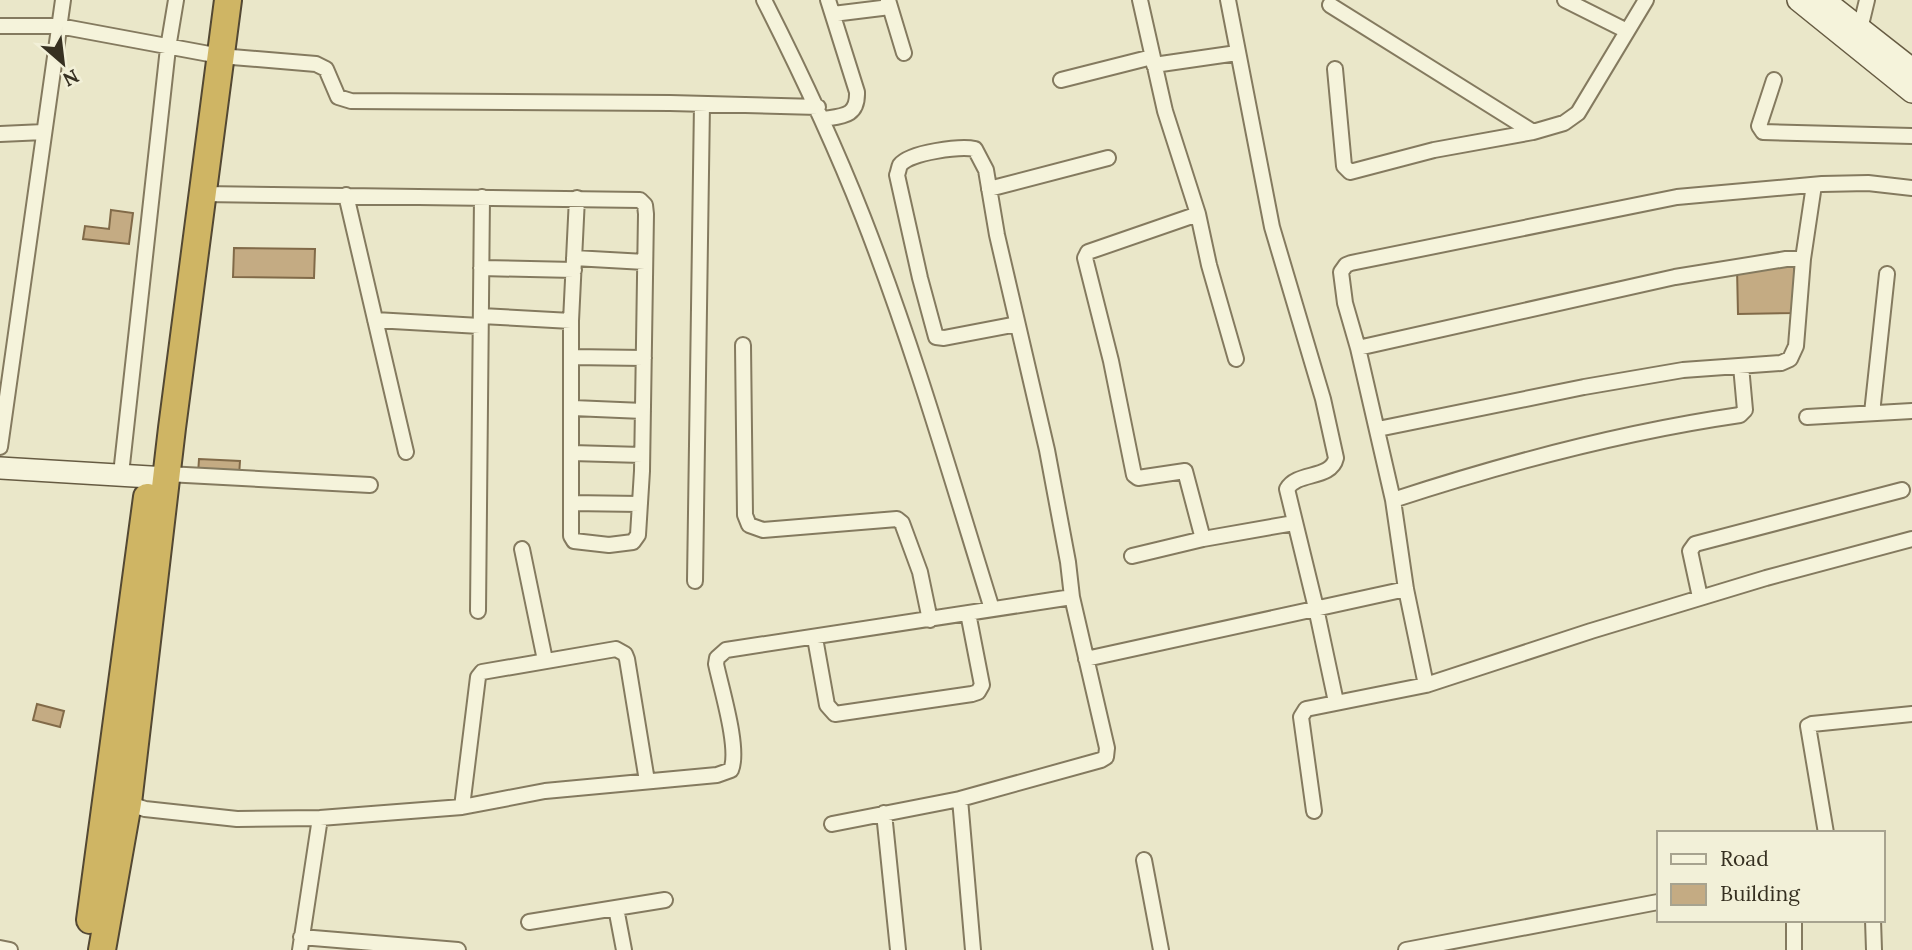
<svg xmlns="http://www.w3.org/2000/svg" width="1912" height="950" viewBox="0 0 1912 950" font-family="Lora,serif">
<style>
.building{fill:#c4ab83;stroke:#816a48;stroke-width:2}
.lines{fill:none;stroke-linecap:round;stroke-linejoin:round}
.street-casing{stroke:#847a5f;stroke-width:18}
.secondary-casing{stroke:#665b42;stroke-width:24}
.highway-casing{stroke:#534833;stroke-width:30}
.street{stroke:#f5f3db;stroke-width:14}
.secondary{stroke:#f5f3db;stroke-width:21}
.highway{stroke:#cfb564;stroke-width:26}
</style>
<rect width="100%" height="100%" fill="#eae7c9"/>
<path class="building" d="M111,210L133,213L129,244L83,239L85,226L109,229Z
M234,248L315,249L314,278L233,277Z
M1794,266L1795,313L1738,314L1737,268Z
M199,459L240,461L239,476L198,474Z
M37,704L64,711L60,727L33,720Z"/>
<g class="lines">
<defs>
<path id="street" d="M764,0C800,71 834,143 863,217C913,345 951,477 992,609
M888,0L904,53
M1140,0L1165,111L1198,214L1209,265L1236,359
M1228,0L1272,227L1323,399L1336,458C1331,480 1297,471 1287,489L1316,608L1336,702
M1565,0L1627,31
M1330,5L1533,132L1434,150L1350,172L1344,166L1335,69
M833,14L890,7
M0,26H59L220,56L316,64L326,69L338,97L351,101L670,103L818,107
M1860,29L1867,0
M1154,65L1237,53
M1061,80L1152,57
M1774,80L1759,126L1763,132L1912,136
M823,119C842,116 858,117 857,92L828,0
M1533,132L1564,123L1578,113L1646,0
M0,134L44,132
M989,189L1108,158
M202,194L640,200L645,205L646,214L642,471L638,535L633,542L609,545L574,541L571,536V321L481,316
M346,195L406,452
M1198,214L1088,252L1085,258L1111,361L1134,475L1138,478L1185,471L1203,539
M574,258L645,262
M481,268L574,270
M375,320L480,326
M571,321L577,198
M743,345L745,515L749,525L763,530L897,519L902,523L920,572L930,620
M1358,348L1675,277L1786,259H1803
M572,357L644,358
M573,408L643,411
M1872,413L1887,274
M1807,417L1912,411
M1378,429L1584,387L1683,370L1781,363L1790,359L1796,346L1803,259L1814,185
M0,447L63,0
M572,453L642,455
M121,474L168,48L176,0
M167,474L370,485
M1393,500C1506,463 1623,432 1740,415L1745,410L1741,366
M571,503L640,504
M522,549L545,660
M1132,556L1203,539L1294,523
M695,581L702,104
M1700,597L1690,551L1695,544L1902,490
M478,611L482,197
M815,638L827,705L835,714L972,694L978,692L982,685L968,613
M1086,659L1406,589
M1426,685L1406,589L1393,500L1358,348L1345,303L1341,272L1346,265L1351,263L1677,197L1822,184L1868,183L1912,188
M124,802L145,809L237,819L320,818L462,807L545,791L717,775L731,770C740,749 721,688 716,664L717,658L726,650L1072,597L1068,562L1047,450L997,235L986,170L975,149C961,146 910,152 900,165C899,167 898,173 897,175L920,278L936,337L944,338L1017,324
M462,807L478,677L482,672L616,649L625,654L627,659L647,781
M1314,811L1301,717L1306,709L1426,685L1591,631L1766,578L1912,539
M884,813L898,950
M832,824L960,799
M1826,833L1808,726L1812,724L1912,714
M1144,860L1161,950
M616,908L624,950
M1794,920V950
M1873,920L1874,950
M529,922L665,900
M301,937L458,950
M0,948L10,950
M300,950L320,818
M973,950L960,799L1101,760L1106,757L1107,748L1072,597
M1406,950L1658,902"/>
<path id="secondary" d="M1798,0L1912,92
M1824,0L1912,69
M0,468L167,478"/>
<path id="highway" d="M90,920L147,497
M102,950L128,803L172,428L228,0"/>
</defs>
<use href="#street" class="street-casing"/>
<use href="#secondary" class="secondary-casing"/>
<use href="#highway" class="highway-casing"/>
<use href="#street" class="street"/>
<use href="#secondary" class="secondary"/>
<use href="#highway" class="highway"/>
</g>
<rect x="1657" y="831" width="228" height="91" fill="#f2f0d8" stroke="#a7a38f" stroke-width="2"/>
<rect x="1671" y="854" width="35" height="10" fill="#f5f3db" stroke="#a7a38f" stroke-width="2"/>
<text x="1720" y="866" font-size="21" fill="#363021">Road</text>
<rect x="1671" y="884" width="35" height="21" fill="#c4ab83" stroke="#a7a38f" stroke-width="2"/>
<text x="1720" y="901" font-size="21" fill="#363021">Building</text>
<g transform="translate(63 63) rotate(152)" stroke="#f2f0d8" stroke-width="5" paint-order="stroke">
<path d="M0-5L12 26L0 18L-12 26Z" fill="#363021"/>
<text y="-10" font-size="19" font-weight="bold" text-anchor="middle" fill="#363021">N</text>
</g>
</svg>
